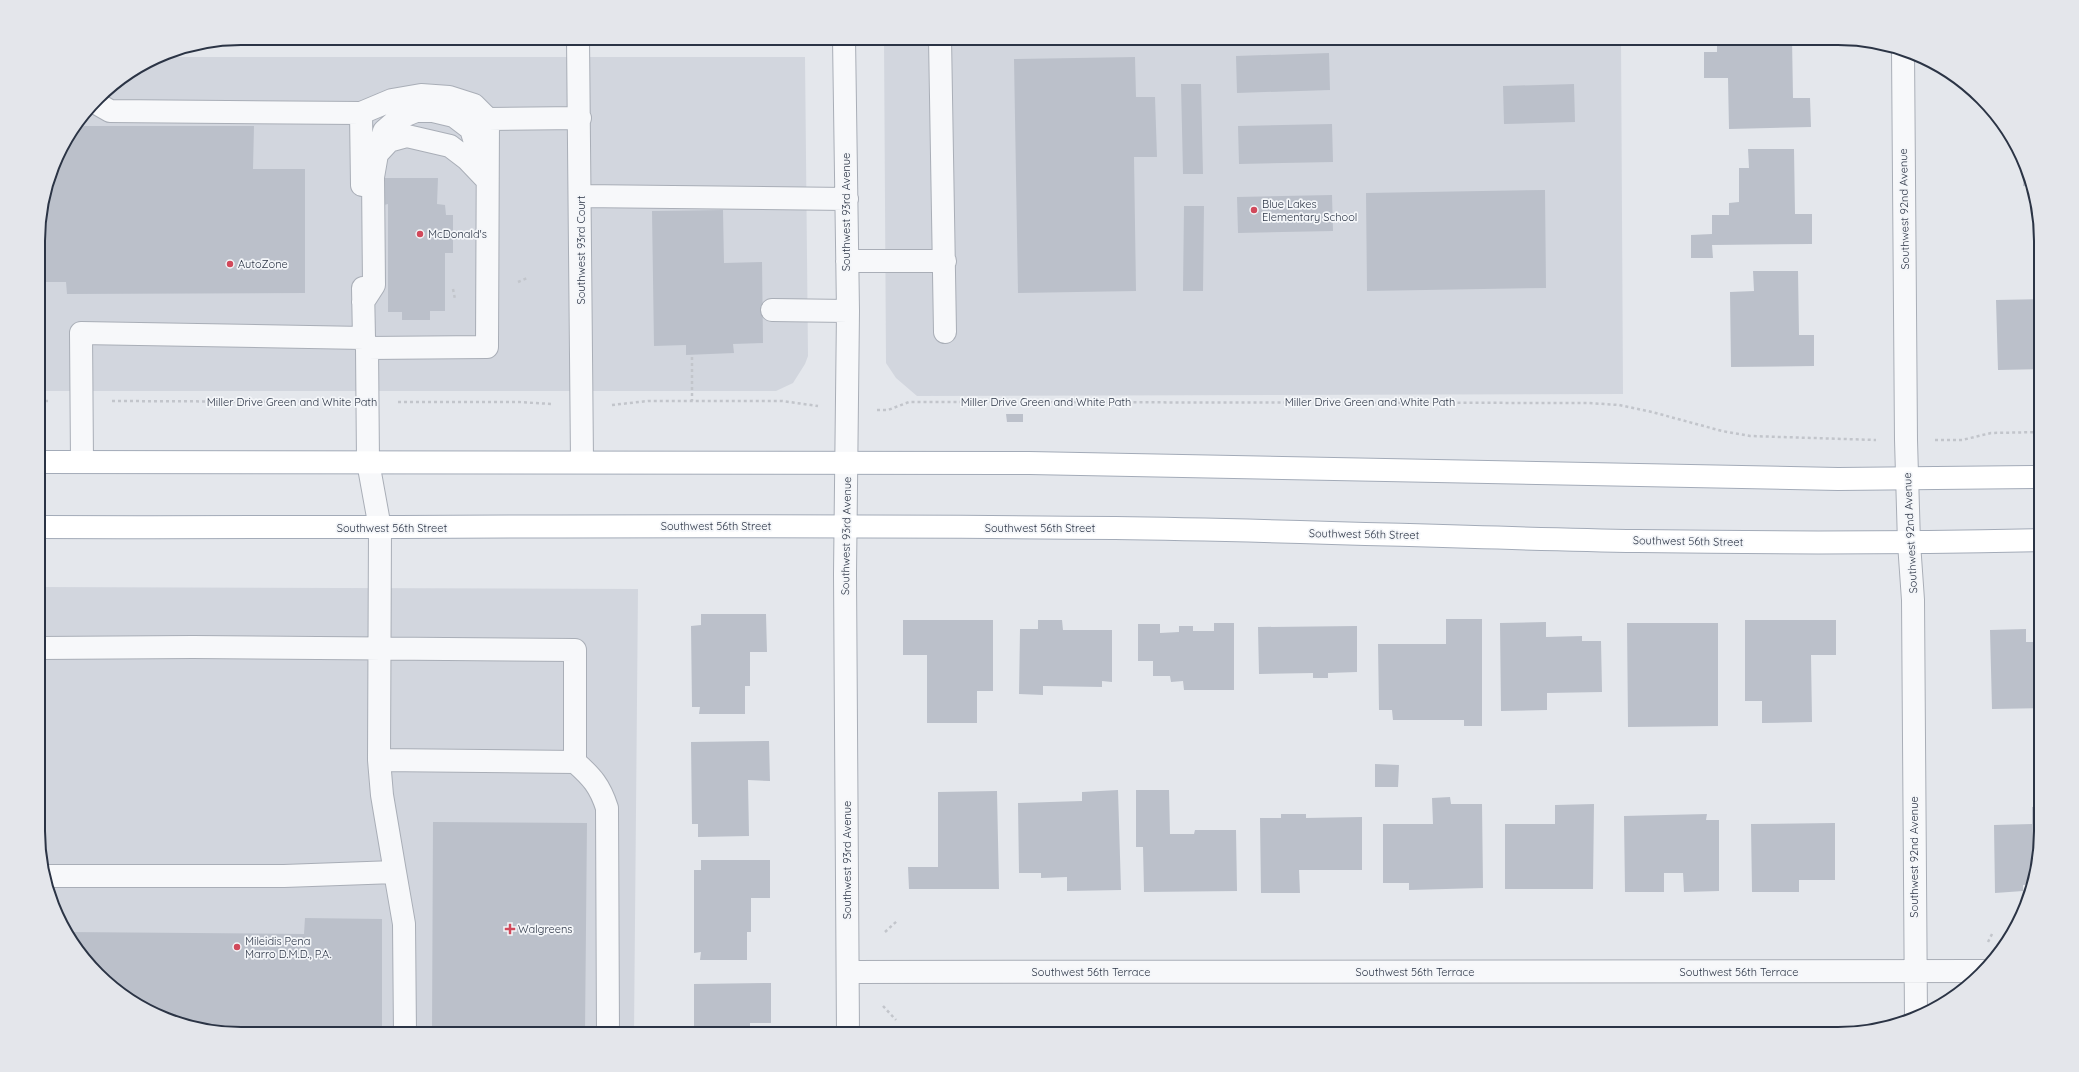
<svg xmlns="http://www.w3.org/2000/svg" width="2079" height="1072" viewBox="0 0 2079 1072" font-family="Quicksand,sans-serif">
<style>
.built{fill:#d2d6de}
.building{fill:#bbc0ca}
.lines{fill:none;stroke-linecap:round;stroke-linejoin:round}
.minor-casing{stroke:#a9aeb7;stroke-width:24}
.major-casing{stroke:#a3abb8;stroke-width:24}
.path{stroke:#c2c5cb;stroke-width:2.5;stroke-dasharray:3 3;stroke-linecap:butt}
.minor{stroke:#f7f8fa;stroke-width:22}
.major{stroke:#fff;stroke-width:22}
.poi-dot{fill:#d1495b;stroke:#f4f6f9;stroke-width:1.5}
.labels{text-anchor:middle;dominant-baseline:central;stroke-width:3.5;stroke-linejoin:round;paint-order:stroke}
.poi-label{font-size:11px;fill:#2b3445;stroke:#f4f6f9;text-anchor:start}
.street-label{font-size:11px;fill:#2b3445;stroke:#f4f6f9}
.rim{fill:none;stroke:#2b3445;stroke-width:2}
</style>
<rect width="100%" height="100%" fill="#e4e7ec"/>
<path class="built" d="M884,38H1621L1623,394L917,396L896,378L886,363Z
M158,57H805L808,356L805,364L793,383L776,391H39L38,228L59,151L107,89Z
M39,587L638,589L634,1034H241L189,1027L151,1013L107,983L72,944L53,908L40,857Z"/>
<path class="building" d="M1717,38H1792L1793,98H1810L1811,127L1729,129L1728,78H1704V52H1717Z
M1329,53L1330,90L1237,93L1236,56Z
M1135,57L1136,97H1155L1157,157H1134L1136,291L1018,293L1014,59Z
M1181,84H1201L1203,174H1183Z
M1574,84L1575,122L1504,124L1503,86Z
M1332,124L1333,162L1239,164L1238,126Z
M78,126H254L253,169H305V293L67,294L66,282H39L38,228L59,151Z
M1748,149H1794L1795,214H1812V244L1712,245L1713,258H1691V235L1712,234V215H1729V203L1739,202V168H1749Z
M2025,163L2026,164L2032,187L2023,186Z
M384,178H438L437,204L445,205L446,215H453V253H445V311H430V320H402V312H388V204L384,205Z
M1545,190L1546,288L1367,291L1366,193Z
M1332,195L1333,231L1238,233L1237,197Z
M1184,206H1204L1203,291H1183Z
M723,210L724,263L762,262L763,343L733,344L734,353L686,355V345L654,346L652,211Z
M1753,271H1798L1799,335H1814V366L1731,367L1730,292L1754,291Z
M2040,299V369L1998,370L1996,300Z
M1006,414H1023V422H1007Z
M701,614H766L767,652H750V686H745V714H699L700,707H692L691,626L701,625Z
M1446,619H1482V726H1464V720H1393L1392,710H1379L1378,644H1446Z
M903,620H993V691H977V723H927V655H903Z
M1038,620H1062L1063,630H1112V682L1102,681V687L1043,686V695L1019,694L1020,629H1038Z
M1745,620H1836V655H1811L1812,722L1762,723V701H1745Z
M1546,622V637L1582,636V641H1601L1602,692L1547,693V710L1501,711L1500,623Z
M1214,623H1234V690H1184L1183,681L1171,682L1170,676H1153V661H1138V624H1160V633L1179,632V626H1193V631H1214Z
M1627,623H1718V726L1628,727Z
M1357,626V672L1328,673V678H1313V673L1259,674L1258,627Z
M2026,629V642H2040L2041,708L1992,709L1990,630Z
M769,741L770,781L748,780L749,836L698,837V824H692L691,742Z
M1375,764L1399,765L1398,787H1375Z
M1118,790L1121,890L1067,891V877L1041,878V873H1019L1018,803L1082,801V792Z
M1136,790H1169L1170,834H1194L1195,830H1236L1237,891L1144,892L1143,847H1136Z
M997,791L999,889H909L908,867H938V792Z
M1450,797L1451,804H1482L1483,888L1409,890V883H1383V824H1433L1432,798Z
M1594,804L1593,889H1505V824H1555V805Z
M2041,806V831L2034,884L2023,885V891L1995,893L1994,825L2032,824V807Z
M1281,814H1306V818L1362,817V870H1299L1300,893H1261L1260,818H1281Z
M1707,814L1706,820H1719V891L1684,892L1683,873H1664V892H1625L1624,816Z
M433,822L587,823L585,1034H432Z
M1835,823V880H1799V892H1752L1751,824Z
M701,860H770V898H751V932H747V960H700L701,952L694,953V870H701Z
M305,918L382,919V1034H241L189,1027L151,1013L107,983L72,944L66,932L304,934Z
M771,983V1023H750V1034H694V984Z"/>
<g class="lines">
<defs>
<path id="minor" d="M578,38L582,461
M844,38L848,311L845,574L848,1034
M940,38L945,332
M1903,50L1906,440L1909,543L1913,600L1916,1017
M96,103L110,111L361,113L392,100L421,95L449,97L474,105L488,119L580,118
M361,113L362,185
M379,150L384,131L399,118L416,111H433L454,116L471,129L481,162
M581,196L847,199
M847,261H945
M363,288L364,338
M363,302L374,285L373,177L377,154L389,141L407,136L450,146L467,159L487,180
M772,310L848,311
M367,348L487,347L488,119
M82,462L81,333L364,338L367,348L368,462L380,528L379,760L575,762C592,777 600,786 607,808L608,1034
M39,648L193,647L575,650V762
M395,872L404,924L405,1034
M45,876H284L395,872L382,795L379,760
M848,972L1983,971"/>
<path id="major" d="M39,462L1029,463L1838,479L2040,477
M39,527C398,528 756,524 1115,528C1289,530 1464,538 1638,541C1772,543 1906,543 2040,540"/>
</defs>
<use href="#minor" class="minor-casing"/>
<use href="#major" class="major-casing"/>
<path class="path" d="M518,282L527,278
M453,289L455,299
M692,357V401
M39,401H51
M112,401L337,402
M398,402H519L551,404
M612,405L648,401H782L818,406
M877,410H888L909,402L1589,403L1619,405L1652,412L1722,431L1750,436L1876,440
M1935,440H1962L1991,433L2040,432
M885,932L897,921
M1988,942L1993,932
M883,1006L896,1020"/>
<use href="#minor" class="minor"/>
<use href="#major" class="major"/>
</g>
<g class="poi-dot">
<circle cx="1254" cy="210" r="4"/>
<circle cx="420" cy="234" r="4"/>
<circle cx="230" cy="264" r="4"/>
<path d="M508 923h4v4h4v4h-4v4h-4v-4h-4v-4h4z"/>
<circle cx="237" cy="947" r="4"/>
</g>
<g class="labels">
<g class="poi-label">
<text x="1262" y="204">Blue Lakes<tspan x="1262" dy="13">Elementary School</tspan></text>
<text x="428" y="234">McDonald's</text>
<text x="238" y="264">AutoZone</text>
<text x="518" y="929">Walgreens</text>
<text x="245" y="941">Mileidis Pena<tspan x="245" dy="13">Marro D.M.D., P.A.</tspan></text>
</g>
<g class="street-label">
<text transform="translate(1904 209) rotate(-91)">Southwest 92nd Avenue</text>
<text transform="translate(846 212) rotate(-90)">Southwest 93rd Avenue</text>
<text transform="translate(581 250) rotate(-90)">Southwest 93rd Court</text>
<text x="292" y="402">Miller Drive Green and White Path</text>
<text x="1046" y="402">Miller Drive Green and White Path</text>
<text x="1370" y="402">Miller Drive Green and White Path</text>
<text x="716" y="526">Southwest 56th Street</text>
<text x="392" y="528">Southwest 56th Street</text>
<text x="1040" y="528">Southwest 56th Street</text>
<text transform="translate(1910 533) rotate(-93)">Southwest 92nd Avenue</text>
<text transform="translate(1364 534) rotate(1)">Southwest 56th Street</text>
<text transform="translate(846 536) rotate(-89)">Southwest 93rd Avenue</text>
<text transform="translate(1688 541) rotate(1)">Southwest 56th Street</text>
<text transform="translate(1914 857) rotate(-90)">Southwest 92nd Avenue</text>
<text transform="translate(847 860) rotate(-90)">Southwest 93rd Avenue</text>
<text x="1091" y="972">Southwest 56th Terrace</text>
<text x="1415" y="972">Southwest 56th Terrace</text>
<text x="1739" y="972">Southwest 56th Terrace</text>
</g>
</g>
<path d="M0 0H2079V1072H0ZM241 45H1838A196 196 0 0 1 2034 241V831A196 196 0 0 1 1838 1027H241A196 196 0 0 1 45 831V241A196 196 0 0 1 241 45Z" fill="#e4e6eb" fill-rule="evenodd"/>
<path class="rim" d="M241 45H1838A196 196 0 0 1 2034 241V831A196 196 0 0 1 1838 1027H241A196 196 0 0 1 45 831V241A196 196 0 0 1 241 45Z"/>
</svg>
